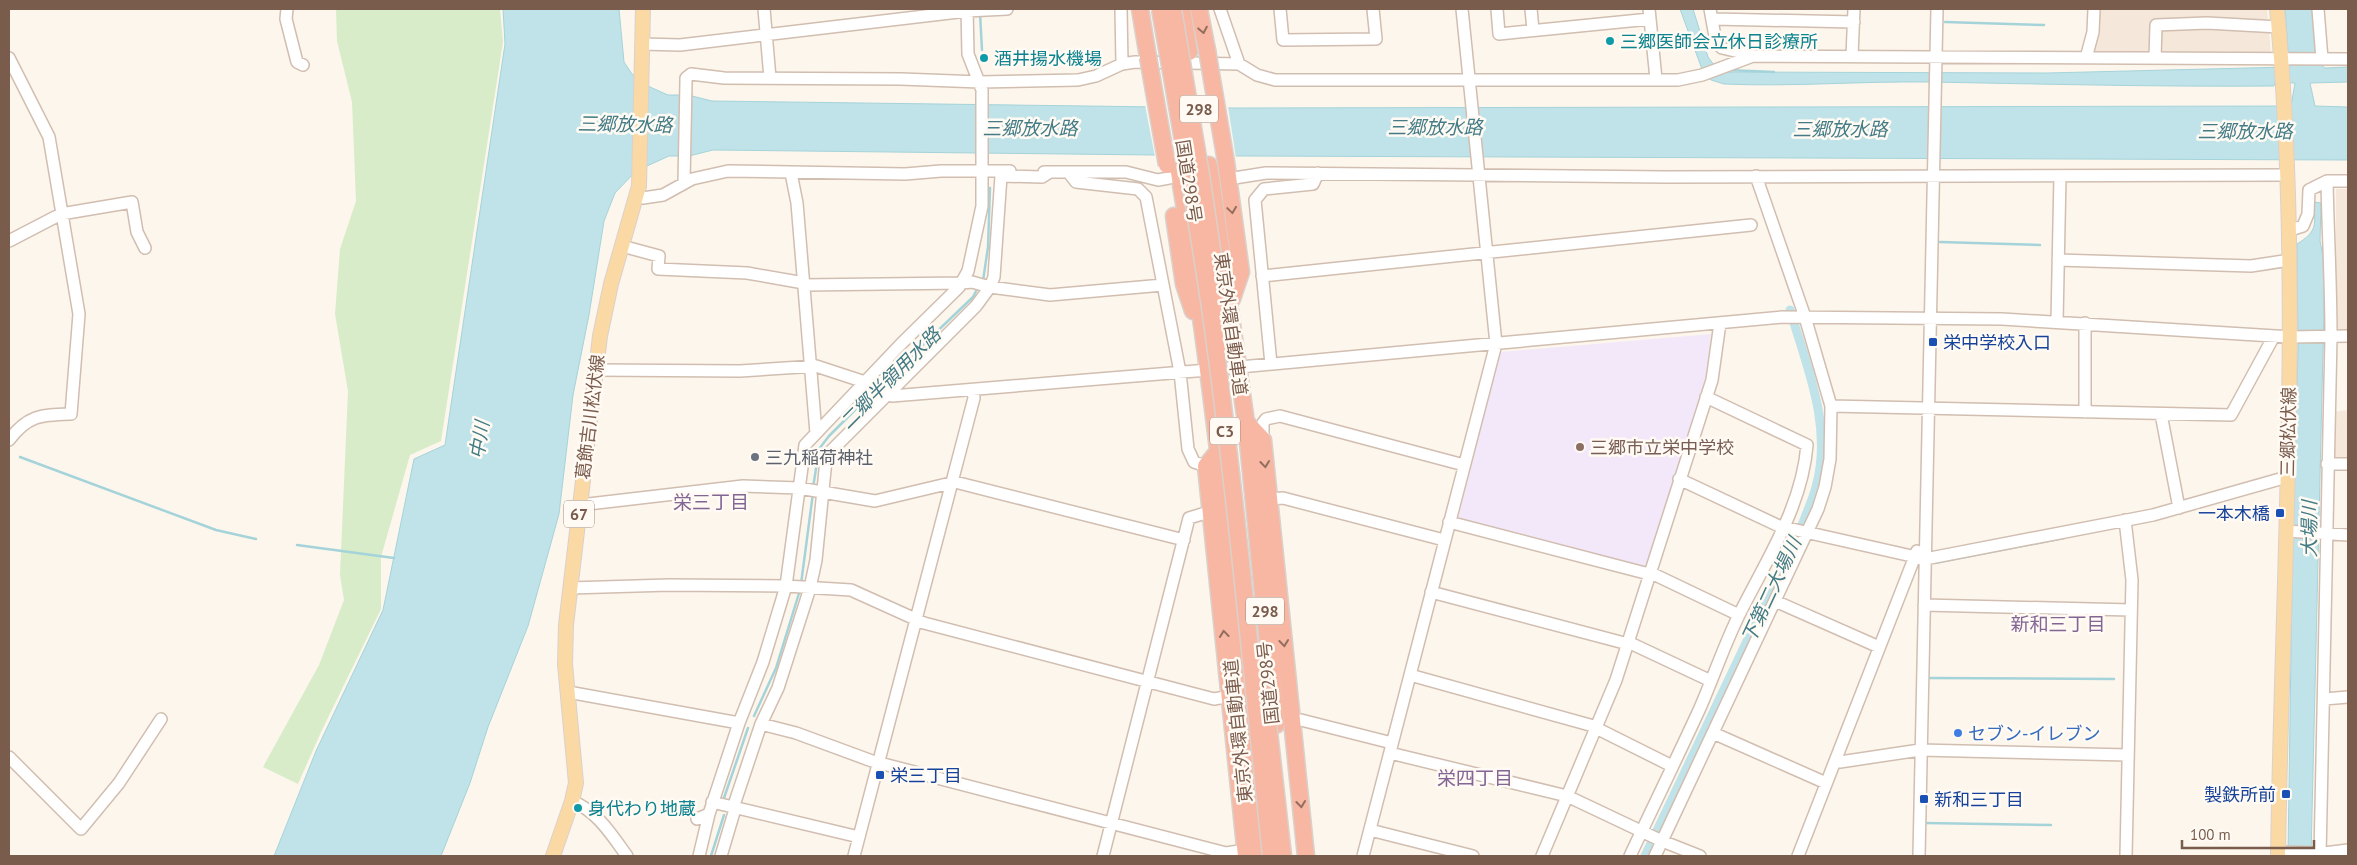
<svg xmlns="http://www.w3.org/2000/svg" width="2357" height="865" viewBox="0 0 2357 865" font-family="'PT Sans','Noto Sans JP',sans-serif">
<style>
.residential{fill:#f5e8da}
.education{fill:#f3e8fa}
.green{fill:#d8ecc9}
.water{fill:#bfe3e8;stroke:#a5d3da}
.pier{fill:#fdf6ec}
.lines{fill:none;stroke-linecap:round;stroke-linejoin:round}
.stream{stroke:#a5d3da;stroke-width:2.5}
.canal{stroke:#bfe3e8;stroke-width:9}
.minor-casing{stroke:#d1beb0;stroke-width:14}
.major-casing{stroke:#dad1cd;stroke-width:16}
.highway-casing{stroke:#dad1cd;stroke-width:19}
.minor{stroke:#fff;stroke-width:11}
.major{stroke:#fbd9a5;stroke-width:14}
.highway{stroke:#f7b7a3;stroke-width:16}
.highway-bridge-casing{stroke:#dad1cd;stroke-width:19;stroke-linecap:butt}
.highway-bridge{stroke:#f7b7a3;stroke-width:16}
.oneway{stroke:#936e5e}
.culture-dot{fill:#0f9aa8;stroke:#fffaf3;stroke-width:2}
.transit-dot{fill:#1a4fb4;stroke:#fffaf3;stroke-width:2}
.education-dot{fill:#8d6e63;stroke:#fffaf3;stroke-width:2}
.worship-dot{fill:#6b7280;stroke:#fffaf3;stroke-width:2}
.shop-dot{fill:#3f7fe0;stroke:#fffaf3;stroke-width:2}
.labels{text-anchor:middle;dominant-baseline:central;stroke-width:5;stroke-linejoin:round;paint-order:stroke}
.shield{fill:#fffaf3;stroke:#a28b7f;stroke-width:1}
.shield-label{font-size:16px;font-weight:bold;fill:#7a5c4d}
.culture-label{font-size:18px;fill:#0d838f;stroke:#fffaf3;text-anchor:start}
.street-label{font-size:18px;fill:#7a5c4d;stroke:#fffaf3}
.transit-label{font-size:18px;fill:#164399;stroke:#fffaf3;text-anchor:start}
.education-label{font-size:18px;fill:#785e54;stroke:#fffaf3;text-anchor:start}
.worship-label{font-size:18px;fill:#5b616d;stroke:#fffaf3;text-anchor:start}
.shop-label{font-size:18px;fill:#366cbe;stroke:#fffaf3;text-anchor:start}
.water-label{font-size:19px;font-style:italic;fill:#437c86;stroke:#fffaf3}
.neighbourhood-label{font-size:19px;fill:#846695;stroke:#fffaf3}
</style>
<rect width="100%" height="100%" fill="#fdf6ec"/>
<path class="residential" d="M2100,9H2267L2271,54L2090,52L2099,28Z
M2336,189H2348V332L2336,333Z
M2348,410V458L2333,457V412Z"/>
<path class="education" d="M1711,334L1706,376L1646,567L1458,519L1500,352Z"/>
<path class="green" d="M336,9H500L503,42L441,441L410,455L381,557V609L321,732L298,784L263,767L319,665L344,600L340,575L348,391L335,314L340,249L356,201L352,102L337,41Z"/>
<path class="water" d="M503,9H619L624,62L632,74L650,87L668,95H688L712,101L1235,108L2291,106L2295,83H2275L2274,86C2159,87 2044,84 1929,82C1861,81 1792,87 1724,84L1711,80L1703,72L1680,9H1693L1708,57L1717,69L1725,72L2047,73L2288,67L2290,66V53L2288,51L2285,9H2313L2319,63L2325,68L2348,67V82L2310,83L2315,106L2348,107V160L1241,156L713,150L689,156H669L636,171L615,193L604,221L589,315L573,395L559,514L528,626L488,727L470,783L441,856H274L316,751L383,610L414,459L445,445L505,44Z
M2314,202L2321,203L2320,241L2325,267L2311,856H2288L2293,514L2298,352L2297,244C2318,231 2315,225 2314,202Z"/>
<path class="pier" d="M1145,105L1228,106L1236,158L1155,157Z"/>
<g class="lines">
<path class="stream" d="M980,13L982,50
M1945,22L2044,25
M1727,70L1774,72
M1940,242L2040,245
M983,281L988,247L990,188
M880,386L973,297L978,287
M20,457L216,530L256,539
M813,488L819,449L829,436L874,391
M297,545L394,558
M1935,563L2064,538
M801,584L813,493
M1928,678L2114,679
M754,716L776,668L800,590
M724,798L748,728
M1925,823L2051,825
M711,856L724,815"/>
<path class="canal" d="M1645,856L1803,523C1807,511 1813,499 1816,487C1833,427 1807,367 1790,310"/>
<defs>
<path id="minor" d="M287,9L286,19L297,62L303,65
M764,9L770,78
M1121,9L1122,64
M1220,9L1239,64
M1280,9L1283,40L1376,39L1373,9
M1497,9L1499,34L1650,19
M1531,9L1533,30
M1649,9L1656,79
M1710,9L1716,42L1722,48L1752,55
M2318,9L2322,59
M1714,19L1854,22
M642,44L680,45L967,11L1007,9
M1852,56L1854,9
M9,58L49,137L79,314L71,414C41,415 28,415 9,440
M2086,58L2093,32L2094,9
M2155,58L2156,25L2207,23L2279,27
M1044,172H1126L1158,180L1169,178
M791,173L797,203L816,433
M1069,173L1076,182L1138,189L1146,197L1180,372L1188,449L1194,462L1206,466
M1228,179L1266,173L1665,177L2287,175
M684,182L686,82V78L691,74L724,78L901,79L980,82L1078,80L1096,76L1122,64L1135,62L1239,64L1257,75L1275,80H1678L1702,75L1753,56L2348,59
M638,196L643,198L663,195L692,179L728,171L905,174L941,171H1010
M2290,230L2303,226L2308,214L2309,190L2327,181H2348
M9,241L61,214L132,202L137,232L145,248
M622,246L659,256L658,269L747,273L804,283
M2058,260L2251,266L2290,260
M1262,276L1751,225
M804,285L962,283L972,282L990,287L1050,295L1163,285
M2057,321L2060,176
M2085,323V412
M1271,364L1255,200L1264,189L1313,184L1318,173
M595,370L740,371L816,366L874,385L883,394L892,396L1208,370L1782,317L2002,319L2290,337L2348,336
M1831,406L2231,415L2274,336
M2161,414L2179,508
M1263,440V423L1266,419L1280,416L1464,465
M2327,464H2348
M1679,479L1779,526L1925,559L2153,515L2287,477
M1269,499L1283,498L1444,540
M580,505L743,486L799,488L875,501L955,482L1184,540
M2125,520L2132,580L2126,856
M1449,522L1649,574
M2286,531L2348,535
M1649,572L1739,615
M570,588L669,585L786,586L851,590L924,623L1214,699L1231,696
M1431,592L1628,644
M1775,601L1879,647
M1924,605L2131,610
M1628,642L1711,681
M1410,675L1597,727
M568,692L739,723
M2324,699L2348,697
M1293,721L1301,720L1392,743
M761,724L796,733L872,761L1226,853L1246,850
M1596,728L1672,766
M1713,733L1826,783
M1390,753L1567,796L1662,841L1700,856
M9,757L81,829L119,783L161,719
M1835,761L1840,762L1920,750L2128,755
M572,801C598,812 611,834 627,856
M712,802L859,837
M733,808L761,724L778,688L810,588L816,560L826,460L830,452L976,306L990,287L994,277L1001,176L1042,177L1050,172
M697,819L709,814L739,723L763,662L786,586L805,445L901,344L959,287L968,271L982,206V90L968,54L967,9
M1370,830L1473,856
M2278,852L2324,853L2348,850
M699,856L709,814
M721,856L735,809
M854,856L974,398L973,391
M1103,856L1189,518L1212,511
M1363,856L1496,344L1462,9
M1542,856L1616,680L1712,380L1720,323
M1630,856C1653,807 1677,758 1700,708C1713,678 1724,646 1738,617C1765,562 1802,508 1807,445L1706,397
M1655,856L1818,509L1825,487L1830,459L1831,406L1805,317L1756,176
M1798,856L1917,551
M1919,856L1937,9
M2320,856L2331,337C2331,285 2328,233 2327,181"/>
<path id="major" d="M2277,9C2303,290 2282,574 2278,856
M553,856L572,801L576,783L565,664L566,625L600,336L611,284L639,186L643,9"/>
<path id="highway" d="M1140,9L1148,57
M1182,9L1189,52
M1199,9L1207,50
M1226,162L1241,272L1232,299
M1209,165L1246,422L1276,725
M1178,166C1216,395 1238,626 1262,856
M1174,216L1184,284L1193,311
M1246,422L1263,440L1306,856
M1219,450L1206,466L1246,856"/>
</defs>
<use href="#minor" class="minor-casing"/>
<use href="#major" class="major-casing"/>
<use href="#highway" class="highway-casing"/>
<use href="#minor" class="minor"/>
<use href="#major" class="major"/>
<use href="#highway" class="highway"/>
<defs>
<path id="highway-bridge" d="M1160,9C1178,110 1196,212 1211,314C1236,494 1252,675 1271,856
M1173,9L1202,181L1226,345
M1207,50L1226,162
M1148,57L1167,165
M1266,705L1283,856"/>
</defs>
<use href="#highway-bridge" class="highway-bridge-casing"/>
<use href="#highway-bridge" class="highway-bridge"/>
</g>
<defs><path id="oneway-chevron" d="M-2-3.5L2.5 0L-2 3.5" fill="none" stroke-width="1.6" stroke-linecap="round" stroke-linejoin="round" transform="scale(1.25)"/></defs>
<g class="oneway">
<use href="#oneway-chevron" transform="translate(1203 30) rotate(79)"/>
<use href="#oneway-chevron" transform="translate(1232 210) rotate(82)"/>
<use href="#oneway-chevron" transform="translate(1265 464) rotate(84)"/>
<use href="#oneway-chevron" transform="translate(1224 634) rotate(-96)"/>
<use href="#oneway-chevron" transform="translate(1284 643) rotate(84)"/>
<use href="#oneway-chevron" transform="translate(1301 804) rotate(84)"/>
</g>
<g class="culture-dot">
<circle cx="1610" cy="41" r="5"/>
<circle cx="984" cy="58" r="5"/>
<circle cx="578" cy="808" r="5"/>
</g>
<g class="transit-dot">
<rect x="1928" y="337" width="10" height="10" rx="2.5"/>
<rect x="2275" y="508" width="10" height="10" rx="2.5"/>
<rect x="875" y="770" width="10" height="10" rx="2.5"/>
<rect x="2281" y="789" width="10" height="10" rx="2.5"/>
<rect x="1919" y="794" width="10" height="10" rx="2.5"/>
</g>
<circle class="education-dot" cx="1580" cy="447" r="5"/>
<circle class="worship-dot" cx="755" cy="457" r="5"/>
<circle class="shop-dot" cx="1958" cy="733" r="5"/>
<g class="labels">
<g class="shield">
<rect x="1180" y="95.5" width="38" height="27" rx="4"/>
<rect x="1210" y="417.5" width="30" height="27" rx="4"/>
<rect x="564" y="500.5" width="30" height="27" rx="4"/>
<rect x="1246" y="597.5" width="38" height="27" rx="4"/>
</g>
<g class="shield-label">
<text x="1199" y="109">298</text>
<text x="1225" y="431">C3</text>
<text x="579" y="514">67</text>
<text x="1265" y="611">298</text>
</g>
<g class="culture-label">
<text x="1620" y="41">三郷医師会立休日診療所</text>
<text x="994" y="58">酒井揚水機場</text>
<text x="588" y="808">身代わり地蔵</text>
</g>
<g class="street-label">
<text transform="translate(1189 181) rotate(81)">国道298号</text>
<text transform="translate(1231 324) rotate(82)">東京外環自動車道</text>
<text transform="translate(590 417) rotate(-83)">葛飾吉川松伏線</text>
<text transform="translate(2288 432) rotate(-89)">三郷松伏線</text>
<text transform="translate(1268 683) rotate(-96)">国道298号</text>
<text transform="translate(1238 731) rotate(-96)">東京外環自動車道</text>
</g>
<g class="transit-label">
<text x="1943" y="342">栄中学校入口</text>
<text x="2270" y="513" text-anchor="end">一本木橋</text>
<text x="890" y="775">栄三丁目</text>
<text x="2276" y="794" text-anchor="end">製鉄所前</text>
<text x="1934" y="799">新和三丁目</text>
</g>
<g class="education-label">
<text x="1590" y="447">三郷市立栄中学校</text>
</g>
<g class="worship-label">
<text x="765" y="457">三九稲荷神社</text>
</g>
<g class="shop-label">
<text x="1968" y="733">セブン-イレブン</text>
</g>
<g class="water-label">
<text transform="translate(625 124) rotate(1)">三郷放水路</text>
<text x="1435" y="127">三郷放水路</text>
<text x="1030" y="128">三郷放水路</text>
<text x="1840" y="129">三郷放水路</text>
<text x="2245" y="131">三郷放水路</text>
<text transform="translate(890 378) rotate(-45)">二郷半領用水路</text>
<text transform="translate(479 440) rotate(-81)">中川</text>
<text transform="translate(2309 529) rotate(-90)">大場川</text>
<text transform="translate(1771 590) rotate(-65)">下第二大場川</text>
</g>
<g class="neighbourhood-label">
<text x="711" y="502">栄三丁目</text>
<text x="2058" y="624">新和三丁目</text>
<text x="1475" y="778">栄四丁目</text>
</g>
</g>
<rect width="2357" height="865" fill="none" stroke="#7a5c4d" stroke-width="20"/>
<path d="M2182 840v8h132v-8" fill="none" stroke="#7a5c4d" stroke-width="2.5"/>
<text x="2190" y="840" font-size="15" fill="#7a5c4d" stroke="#fffaf3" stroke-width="4" paint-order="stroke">100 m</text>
</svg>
